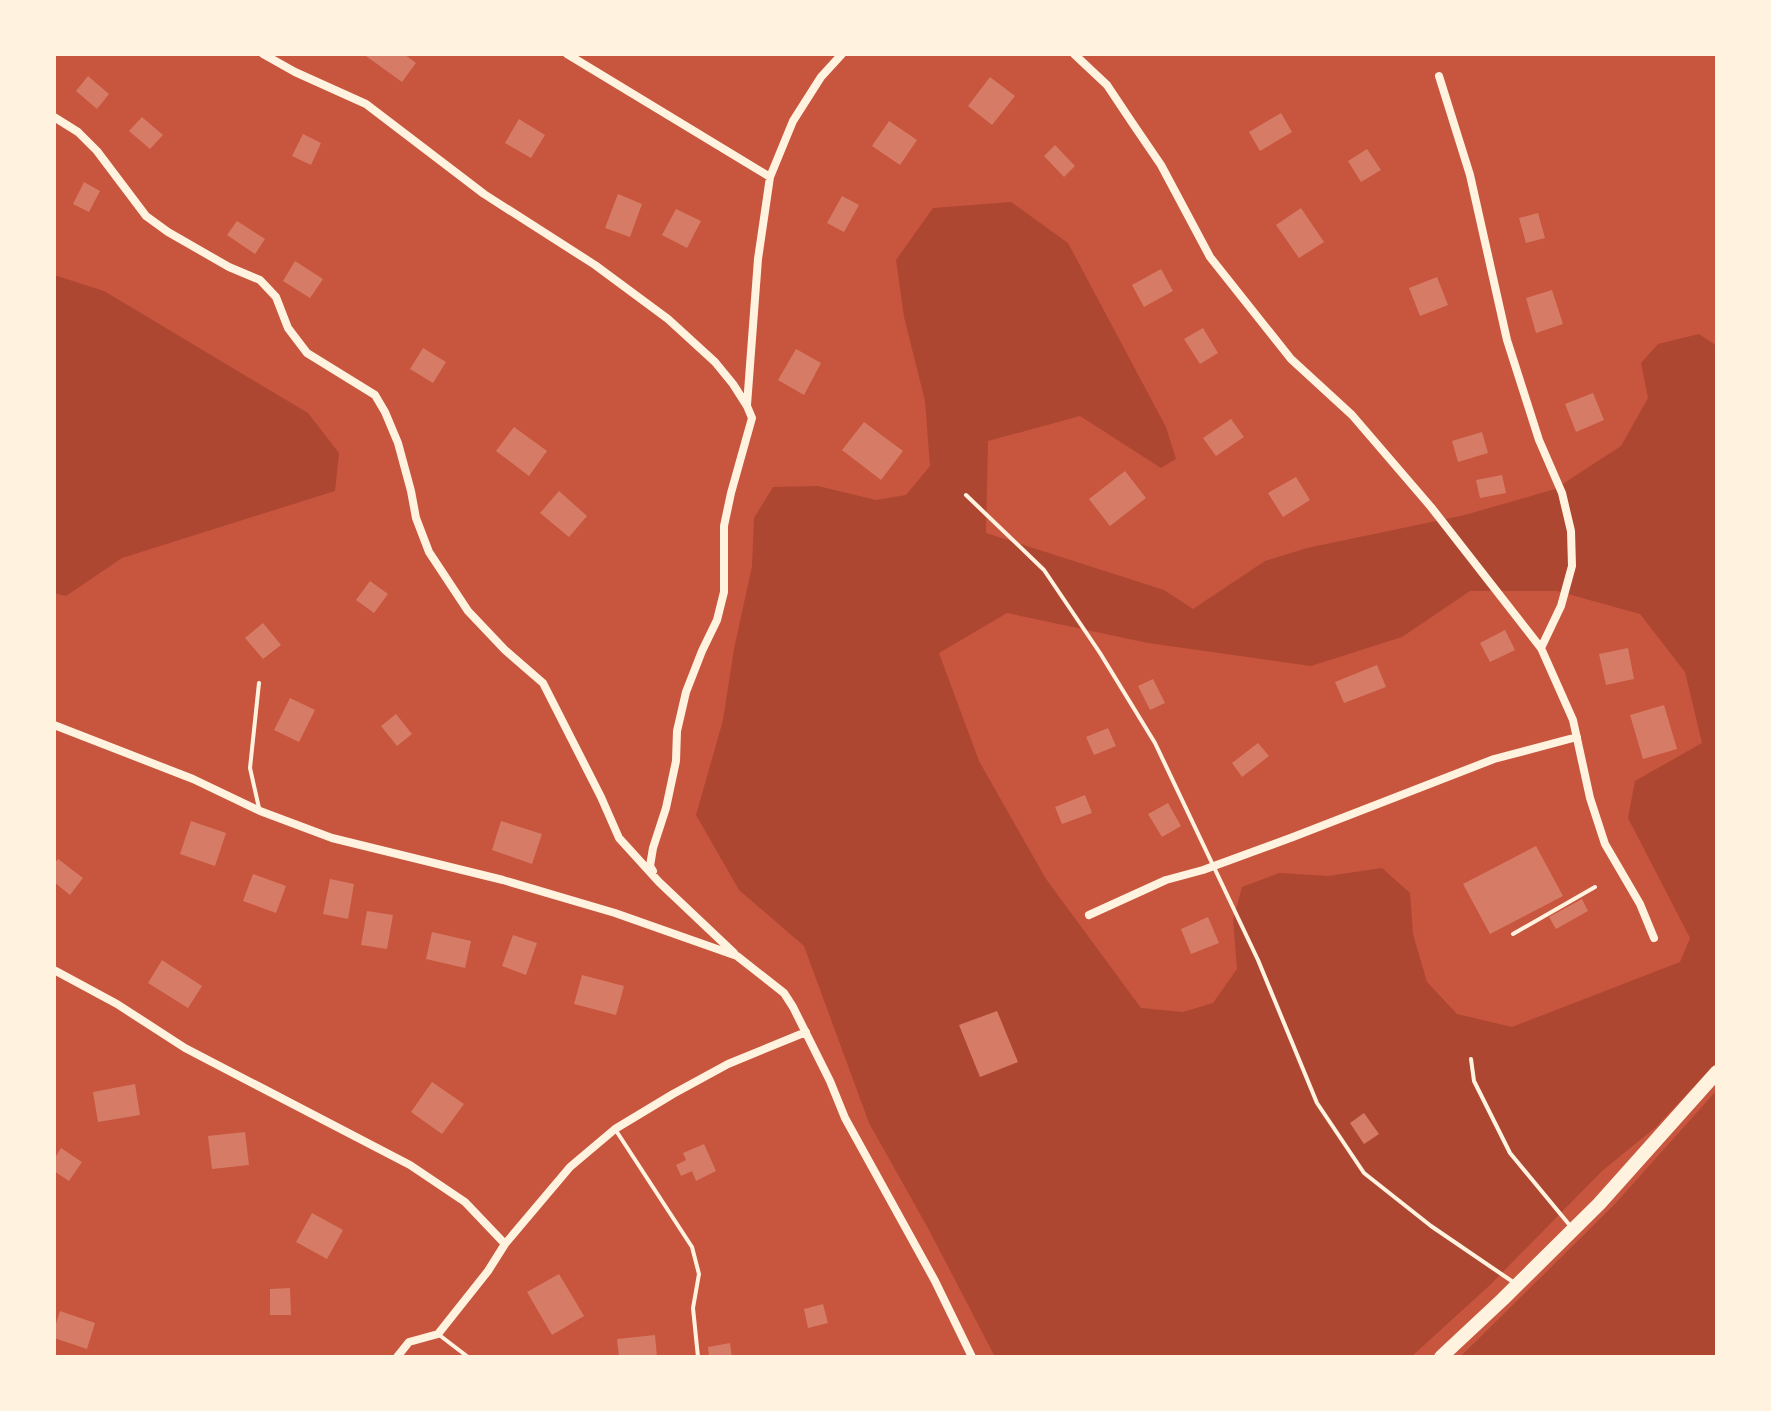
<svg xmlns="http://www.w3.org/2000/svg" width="1771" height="1411" viewBox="0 0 1771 1411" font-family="'Sofia Sans Condensed',sans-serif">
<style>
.green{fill:#ae4732;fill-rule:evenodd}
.building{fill:#d67c66}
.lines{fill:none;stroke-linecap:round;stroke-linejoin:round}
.service{stroke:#fff3e0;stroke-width:4}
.minor{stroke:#fff3e0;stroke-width:8}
.primary{stroke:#fff3e0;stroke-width:14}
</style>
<rect width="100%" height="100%" fill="#c8553d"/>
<path class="green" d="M1011,202L1068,243L1166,427L1176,459L1161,468L1080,416L988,441L986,533L1164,590L1193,609L1265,561L1307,548L1465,515L1555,489L1621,446L1648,398L1641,363L1658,344L1699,334L1717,346V1062L1656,1127L1602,1171L1490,1285L1411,1357H995L929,1230L869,1123L804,946L739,890L696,815L723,720L734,649L752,566L754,518L773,487L818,486L876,500L906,495L930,466L925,401L904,317L896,260L933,208ZM1470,591H1557L1640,614L1685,672L1702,743L1635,781L1628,818L1690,938L1680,962L1512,1027L1457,1014L1427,982L1413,934L1410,893L1382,868L1328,876L1279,873L1242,887L1233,920L1237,969L1213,1003L1183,1012L1141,1008L1046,879L979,761L939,653L1007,613L1148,643L1311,666L1402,637Z
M54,275L104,291L308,413L339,453L335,491L122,558L66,596L54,593Z
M1717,1090V1357H1460L1613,1206Z"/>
<path class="building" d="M367,54H404L416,63L402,82L366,56Z
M88,76L109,94L97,109L76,91Z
M990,77L1015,96L992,125L968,106Z
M1281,113L1292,132L1260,151L1249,132Z
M142,117L163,135L150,149L129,131Z
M519,119L545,135L531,158L505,143Z
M889,121L917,140L900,165L872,146Z
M303,134L321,143L311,165L292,156Z
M1055,145L1075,166L1064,177L1044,156Z
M1367,149L1381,170L1361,182L1348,161Z
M84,182L100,191L89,212L73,204Z
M618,194L642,204L630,237L605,228Z
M842,196L859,205L844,232L827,223Z
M1301,208L1324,242L1299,258L1276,225Z
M676,209L701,221L687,248L662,235Z
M1538,213L1545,238L1526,243L1519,218Z
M237,221L265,239L255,254L227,235Z
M295,261L323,279L310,298L283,281Z
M1161,269L1173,291L1144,307L1132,285Z
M1437,277L1448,305L1420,316L1409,288Z
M1552,290L1563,324L1536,333L1526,298Z
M1203,328L1218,353L1200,364L1184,339Z
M423,348L446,362L433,383L410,369Z
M796,349L821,363L804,395L778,380Z
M1593,393L1604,420L1576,432L1565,404Z
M1231,419L1244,437L1216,456L1203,438Z
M864,422L903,451L881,480L842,450Z
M514,427L547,451L529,476L496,451Z
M1482,432L1488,453L1458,462L1452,441Z
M1125,471L1146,498L1110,526L1089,499Z
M1502,475L1506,493L1480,498L1476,480Z
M1296,477L1310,500L1283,517L1268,493Z
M559,491L587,516L569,537L540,513Z
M370,581L388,594L374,613L356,600Z
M263,623L281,645L263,659L245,638Z
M1505,630L1515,650L1490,662L1480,643Z
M1628,648L1634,679L1606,685L1599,654Z
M1377,665L1386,687L1344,703L1335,682Z
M1153,679L1165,703L1150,710L1138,686Z
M290,698L315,710L299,742L274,730Z
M1664,705L1677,749L1643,759L1630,715Z
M396,714L412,734L397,746L381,726Z
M1108,728L1116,746L1094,755L1086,737Z
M1258,743L1269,756L1242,777L1232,763Z
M1085,795L1092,813L1062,824L1055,807Z
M1168,803L1181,826L1162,837L1148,814Z
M191,821L226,833L215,866L180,854Z
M501,821L542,834L532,864L492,850Z
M1536,846L1563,896L1490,934L1463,884Z
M58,859L83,878L70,895L54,882V864Z
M253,874L286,886L276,913L243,901Z
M330,879L354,884L348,919L323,914Z
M1582,899L1588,911L1556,929L1549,917Z
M367,911L393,915L387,949L361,945Z
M1208,917L1219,943L1191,954L1181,929Z
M432,932L471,941L465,968L426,959Z
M513,935L537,943L526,975L502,966Z
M162,960L202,986L188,1008L148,983Z
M582,975L624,986L616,1015L574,1004Z
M997,1011L1018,1062L980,1077L959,1025Z
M432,1082L464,1104L442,1134L411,1112Z
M135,1084L140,1115L98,1122L93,1092Z
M1364,1113L1379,1134L1364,1144L1350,1123Z
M245,1132L249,1165L212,1169L208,1136Z
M704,1144L716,1171L696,1181L692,1171L681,1176L676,1165L686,1160L683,1153Z
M61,1148L82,1162L69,1181L54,1171V1159Z
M312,1213L343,1230L327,1259L296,1242Z
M559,1274L584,1316L552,1335L527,1292Z
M290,1288L291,1315H270V1289Z
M823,1304L828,1323L808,1328L804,1309Z
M60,1311L95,1323L87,1349L54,1338V1330Z
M655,1335L657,1357H619L617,1339Z
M730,1343L732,1357H709L708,1347Z"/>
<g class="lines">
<path class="service" d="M966,495L1044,570L1100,653L1155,743L1258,960L1317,1103L1364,1173L1431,1226L1516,1284
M259,683L250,768L259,808
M1513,934L1595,887
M1471,1059L1474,1081L1510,1153L1572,1228
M615,1129L692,1247L699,1274L693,1308L698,1357
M438,1334L468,1357"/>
<path class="minor" d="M263,54L295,72L366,104L484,194L595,265L668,319L715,362L733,384L747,406L752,418L731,493L724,526V592L717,620L702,651L686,692L677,731L676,761L666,808L653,848L650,866L653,871
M567,54L770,177
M1074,54L1107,85L1131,121L1161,165L1210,257L1291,359L1352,415L1431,507L1541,648L1573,720L1590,798L1605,844L1640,904L1654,938
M1439,76L1470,175L1507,340L1539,440L1562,493L1571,531L1572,566L1561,606L1541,648
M54,117L78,132L97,151L146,216L168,232L229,267L260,280L276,297L288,328L307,353L375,395L385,412L398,443L411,491L416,518L429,552L468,611L505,650L543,683L601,797L619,838L659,882L734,953
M747,405L758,259L770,177L793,121L821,77L842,54
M54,725L193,779L260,811L332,838L503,880L615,913L737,956L784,993L793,1007L830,1081L845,1118L935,1281L972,1357
M1089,915L1166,880L1203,870L1293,837L1494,759L1577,737
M54,970L117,1004L185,1048L410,1165L465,1202L505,1244
M397,1357L409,1342L438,1334L488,1271L505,1244L570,1167L615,1129L673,1094L728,1064L806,1032"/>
<path class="primary" d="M1441,1357L1503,1299L1599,1204L1717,1072"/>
</g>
<rect width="1771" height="1411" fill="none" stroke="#fff3e0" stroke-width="112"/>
</svg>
